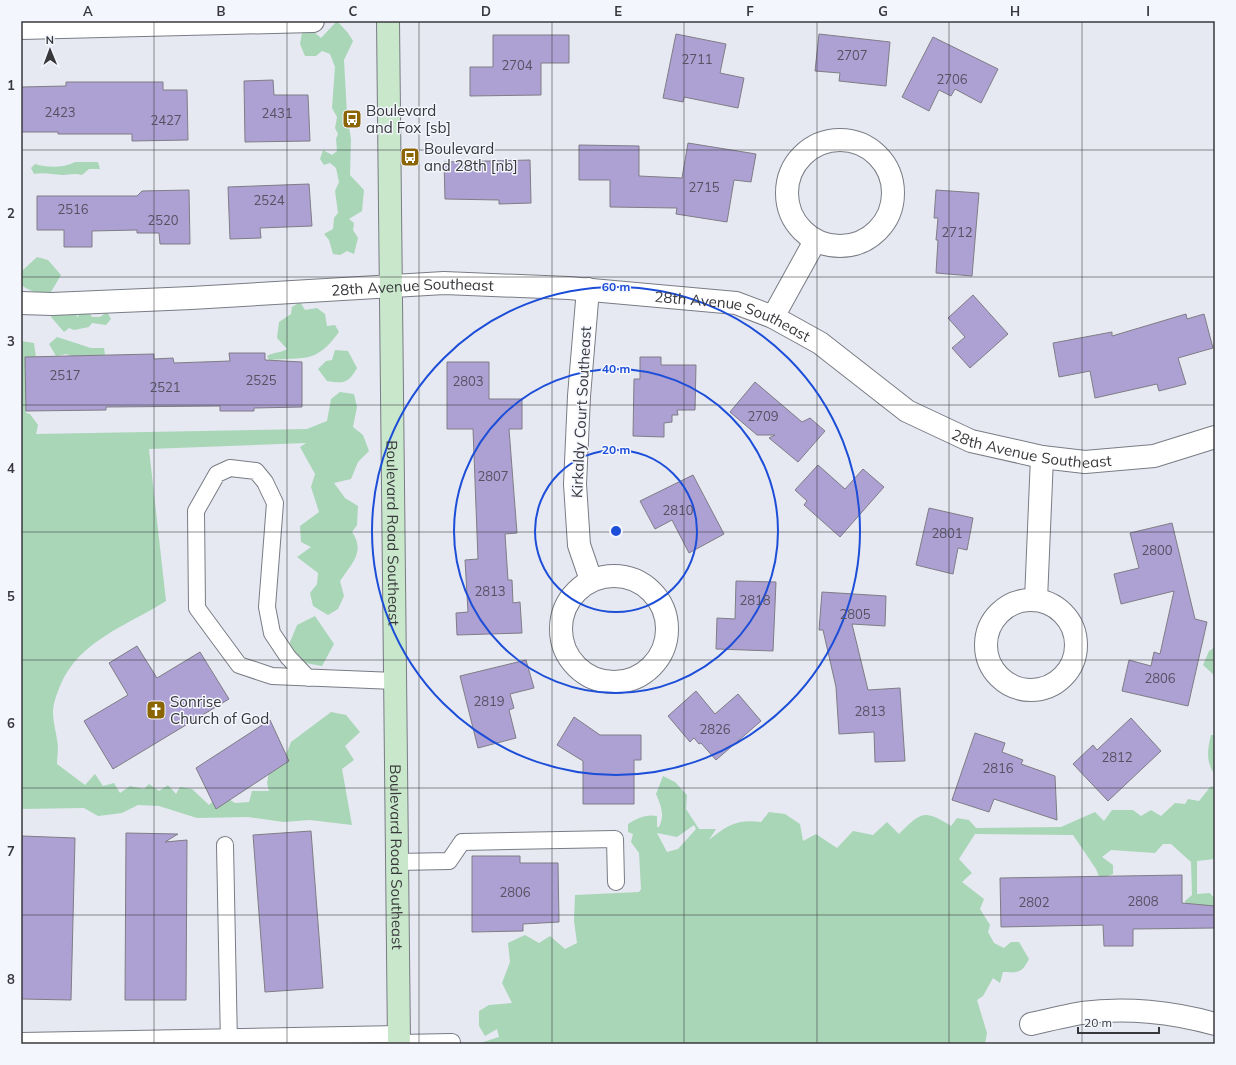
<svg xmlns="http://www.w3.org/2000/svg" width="1236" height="1065" viewBox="0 0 1236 1065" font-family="Mulish,sans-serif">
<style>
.green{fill:#a9d6b7;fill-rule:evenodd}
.building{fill:#ada0d3;stroke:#7f7d85}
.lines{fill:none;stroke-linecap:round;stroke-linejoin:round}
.lane-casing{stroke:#797c84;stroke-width:18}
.street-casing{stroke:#797c84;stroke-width:24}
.secondary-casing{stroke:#797c84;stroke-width:24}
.lane{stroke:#fff;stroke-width:16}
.street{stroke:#fff;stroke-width:22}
.secondary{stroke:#c9e8cb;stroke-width:22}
.grid{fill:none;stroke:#38383c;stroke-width:1;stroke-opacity:0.55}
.ring{fill:none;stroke:#1d4ed8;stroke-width:2}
.labels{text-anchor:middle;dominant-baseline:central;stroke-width:3;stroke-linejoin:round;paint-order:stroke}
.number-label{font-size:13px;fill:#555262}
.poi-label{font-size:15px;fill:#38383c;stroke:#f4f6fe;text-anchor:start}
.street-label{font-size:15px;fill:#38383c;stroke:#f4f6fe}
.centre{fill:#1d4ed8;stroke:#f4f6fe;stroke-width:2}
.ring-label{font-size:12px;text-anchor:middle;font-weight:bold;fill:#1d4ed8;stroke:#f4f6fe;stroke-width:3;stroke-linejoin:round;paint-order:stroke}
.neatline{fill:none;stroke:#38383c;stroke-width:1.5}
.grid-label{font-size:13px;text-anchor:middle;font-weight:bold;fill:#38383c}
</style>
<rect width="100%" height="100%" fill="#e6e9f2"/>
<path class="green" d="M337,21L348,33L353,41L344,60L347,114L351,139L350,175L364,190L362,211L349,219L354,223L353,230L358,238L354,254L347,251L340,255L333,254L329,240L324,234L333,229L334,218L338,213L335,191L339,182L336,168L330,163L324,165L320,159L323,150L332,155L337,151L336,139L338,134L335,128L337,117L332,108L335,67L330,54L322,51L316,56H305L300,44L302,33L313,31L321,38Z
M75,162H98L100,169H89L82,175C75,173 69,175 62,175C53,174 43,172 34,174L31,168L35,164C48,168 63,168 75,162Z
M37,257L48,260L61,275L51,292C39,295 32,292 21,285V269L23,270Z
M300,302L305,310L317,308L325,314L327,326L335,325L339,332C316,364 304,357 269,360L267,356C274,352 281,353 287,349L277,338L279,322L291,314L292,307Z
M56,310L73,312L78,317L79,310H87L92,317H100L107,312L111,319L106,325L92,323L89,327L74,330L69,328L64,332L51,317Z
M57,337L91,348H104L105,355L72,356L66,354L56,356L49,344Z
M21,341L34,343L36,357H25L26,413L30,414L38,425L36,434L307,429L327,421L331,399L340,392L354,394L357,407L353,427L363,435L369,451L358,462L351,479L334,483L345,498L358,506L357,525L352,532C366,552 351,564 340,581L344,596L338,609L328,615L313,606L310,593L317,584L318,573L297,557L311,547L301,542L300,526L319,512L311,487L315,474L300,447L306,443L149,449L166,601C127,626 79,640 60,686C57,694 53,703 53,712C53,722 56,731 57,740C59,748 57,756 57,764L85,785L95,774L103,786L114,783L120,793L130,786L144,789L149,784L159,791L168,785L176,794L180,787L192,789L209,805L221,794L235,803L249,802L252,791H269L267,783L271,762L284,760L291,742L331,712L346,715L360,732L345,746L354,760L342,769L352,825L310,820L283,822L248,817L197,818L159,806L138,805L122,813L98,816L84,808L21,809Z
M335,350L348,351L357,368C349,383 343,384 327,381L318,369L326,361L332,360Z
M315,616L334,644L322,666L300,662L288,647L297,625Z
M1215,647V676L1203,665L1209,651Z
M1211,735H1215V775C1206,762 1207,751 1211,735Z
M663,776L675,782L687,795L686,809L699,829H716L709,840C728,825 736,819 761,822L769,812L785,814L800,824L803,841L816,834L837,848L853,831L873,835L887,822L899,834C921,812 924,809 951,826L957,818L969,820L976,828L1061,827L1095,812L1104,821L1112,810H1133L1141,816L1151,810L1161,816L1175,803L1185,804L1188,799L1199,801L1211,786L1215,788V859L1197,861V894L1210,893L1215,899V913H1186L1185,901L1192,895L1191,862L1171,844H1163L1155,853L1111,850L1102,857L1113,865V874L1100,879L1096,869L1073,835L975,834L959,859L972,873L962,882L984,899L980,909L990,925L988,932L994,943L1004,948L1011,942H1019L1029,959C1022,973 1018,973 1003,972L1000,983L993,978L983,996L977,1000L987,1033L985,1044H477L499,1037L497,1029L485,1036L479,1026V1011L489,1005L512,1003L502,983L510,962L508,943L525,935L539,943L550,936L565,949L577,943L574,921L575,895L639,892L641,889L639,853L631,842L633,834L628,832V824C638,818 645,814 657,816V827H659C665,815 661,806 656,794ZM694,825L696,829L678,849L667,852L657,833L677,837Z"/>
<path class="building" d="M676,34L726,44L720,73L744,78L738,108L684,97L683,102L663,98Z
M819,34L890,42L886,86L839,81L840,73L815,71Z
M493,35H569V63H541V95L470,96V67H493Z
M933,37L998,69L981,103L955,89L951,96L939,90L929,111L902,97Z
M273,80L274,95H308L310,141L245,142L244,81Z
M66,82H163V90H187L188,140L132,141V134H58V132H21V87L66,86Z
M688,143L756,154L751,182L734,180L727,222L676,214L677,208L610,207V180H579V145L639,146V176L682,178Z
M530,160L531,203L499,204V200L445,199L444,162Z
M309,184L312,226L260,228L261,238L230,239L228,187Z
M189,190L190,244H160L159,233H137V230L92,231V247H64V230H37V196H137L142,191Z
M936,190L979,193L972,276L936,273L938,240H936L938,218H934Z
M973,295L1008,334L970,368L952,348L965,337L948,318Z
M1186,314L1187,319L1204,314L1213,348L1178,358L1186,384L1159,391L1157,384L1095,398L1090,371L1059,377L1053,343L1112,332V336Z
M229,353H265V360L302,362V407L254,408V411H220V406L106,407V410L26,411L25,357L154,354V359L173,358L174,363L230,361Z
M640,357H661V365H696L695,410H677L678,415H672V422L664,423V437L633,436L634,379H640Z
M447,362H489V399H522V429H509L517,533L505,534L508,580H512L513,603L520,602L522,633L457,635L456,613L468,612L465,560L478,559L473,429H447Z
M755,382L802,422L810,418L825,431L798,462L769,438L775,435H757L730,412Z
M818,465L845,489L863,469L884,487L840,537L804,505L807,501L795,490Z
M693,475L724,534L689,553L672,520L655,529L640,501Z
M929,508L973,518L967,550L958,548L953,574L916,565Z
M1172,523L1195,619L1207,622L1188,706L1122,691L1129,660L1151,666L1154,652L1160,654L1174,591L1121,604L1114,574L1139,568L1130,533Z
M736,581L776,582L773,651L716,649L717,618L735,619Z
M822,592L886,596L885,626L852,624L868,690L900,688L905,761L875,762L874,732L839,734L836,687L823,630H819Z
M137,646L157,678L200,652L229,699L113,769L84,721L128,695L109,663Z
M526,660L534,688L510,694L514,708L509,710L516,738L478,748L460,676Z
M696,691L715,714L738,694L761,721L716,760L701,743L699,744L694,738L690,742L668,716Z
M574,717L600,735H641V760H634V804H583V761L557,745Z
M1131,718L1161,751L1108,801L1073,764L1093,745L1097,750Z
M270,720L289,761L216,809L196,768Z
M975,733L1005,743L1002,752L1023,760L1021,764L1055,776L1057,820L994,799L989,812L952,800Z
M311,831L323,988L265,992L253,835Z
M126,833L178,834L165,842L187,840L186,1000H125Z
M22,836L75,838L71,1000L21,999Z
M472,856H520V863H558L559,922L523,924V931L472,932Z
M1182,875V903L1215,906V928L1133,929V946H1104L1103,925L1001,927L1000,878Z"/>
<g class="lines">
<defs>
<path id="lane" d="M308,678L288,657L272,633L267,607L275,503L265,482L256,471L230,468L217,474L196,511L197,608L239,665L272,676L395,681
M225,845L229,1044
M397,862L449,861L462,842L615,839L616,882
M21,1041L399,1034
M399,1043L452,1042"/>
<g id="street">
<path d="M21,28L313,21"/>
<circle cx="840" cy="193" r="53"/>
<path d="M588,289L579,396L575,484L579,545L591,580"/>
<path id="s1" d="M21,303L52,304L191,298L444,283L569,288L736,303L773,317L820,343L907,411L971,441L1042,457L1085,462L1154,456L1215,437"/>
<path d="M773,317L815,241"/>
<circle cx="614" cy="629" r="53"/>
<circle cx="1031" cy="645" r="45"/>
<path d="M1036,600L1042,457"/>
<path d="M1031,1024C1048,1020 1065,1016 1082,1013C1125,1007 1173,1012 1215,1024"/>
</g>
<g id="secondary">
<path id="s2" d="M388,21L399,1044"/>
</g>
</defs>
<use href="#lane" class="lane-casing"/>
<use href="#street" class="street-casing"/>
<use href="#secondary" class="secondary-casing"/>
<use href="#lane" class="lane"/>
<use href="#street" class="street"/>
<use href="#secondary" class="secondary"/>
</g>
<path class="grid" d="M154,21V1044M287,21V1044M419,21V1044M552,21V1044M684,21V1044M817,21V1044M949,21V1044M1082,21V1044M21,150H1215M21,277H1215M21,405H1215M21,532H1215M21,660H1215M21,788H1215M21,915H1215"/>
<g class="ring">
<circle cx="616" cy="531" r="81"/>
<circle cx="616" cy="531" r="162"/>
<circle cx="616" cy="531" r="244"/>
</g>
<defs>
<symbol id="bus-square" viewBox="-11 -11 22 22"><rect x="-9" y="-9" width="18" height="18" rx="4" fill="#8b6404" stroke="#f4f6fe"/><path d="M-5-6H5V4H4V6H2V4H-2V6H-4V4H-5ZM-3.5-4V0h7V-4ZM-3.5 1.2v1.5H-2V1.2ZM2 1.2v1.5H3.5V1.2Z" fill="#fff"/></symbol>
<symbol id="church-square" viewBox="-11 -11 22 22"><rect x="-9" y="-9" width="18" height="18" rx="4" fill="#8b6404" stroke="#f4f6fe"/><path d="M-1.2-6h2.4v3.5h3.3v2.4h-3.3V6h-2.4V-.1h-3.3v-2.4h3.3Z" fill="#fff"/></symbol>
</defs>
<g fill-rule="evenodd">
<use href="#bus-square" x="341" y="108" width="22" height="22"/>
<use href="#bus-square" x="399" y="146" width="22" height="22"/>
<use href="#church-square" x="145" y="699" width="22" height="22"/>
</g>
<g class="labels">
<g class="number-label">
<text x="852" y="55">2707</text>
<text x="697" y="59">2711</text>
<text x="517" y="65">2704</text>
<text x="952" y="79">2706</text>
<text x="60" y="112">2423</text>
<text x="277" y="113">2431</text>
<text x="166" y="120">2427</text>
<text x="704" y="187">2715</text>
<text x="269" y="200">2524</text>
<text x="73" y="209">2516</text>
<text x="163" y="220">2520</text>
<text x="957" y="232">2712</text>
<text x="65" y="375">2517</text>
<text x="261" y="380">2525</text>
<text x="468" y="381">2803</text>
<text x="165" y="387">2521</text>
<text x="763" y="416">2709</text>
<text x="493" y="476">2807</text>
<text x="678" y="510">2810</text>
<text x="947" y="533">2801</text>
<text x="1157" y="550">2800</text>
<text x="490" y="591">2813</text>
<text x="755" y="600">2818</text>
<text x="855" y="614">2805</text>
<text x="1160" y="678">2806</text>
<text x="489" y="701">2819</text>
<text x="870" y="711">2813</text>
<text x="715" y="729">2826</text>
<text x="1117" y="757">2812</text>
<text x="998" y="768">2816</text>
<text x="515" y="892">2806</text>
<text x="1143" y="901">2808</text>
<text x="1034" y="902">2802</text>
</g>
<g class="poi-label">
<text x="366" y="110">Boulevard<tspan x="366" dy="17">and Fox [sb]</tspan></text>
<text x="424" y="148">Boulevard<tspan x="424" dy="17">and 28th [nb]</tspan></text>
<text x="170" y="701">Sonrise<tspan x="170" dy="17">Church of God</tspan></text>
</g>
<g class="street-label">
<text stroke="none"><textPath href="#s1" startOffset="392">28th Avenue Southeast</textPath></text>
<text stroke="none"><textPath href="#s1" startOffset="716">28th Avenue Southeast</textPath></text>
<text transform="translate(581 412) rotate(-87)">Kirkaldy Court Southeast</text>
<text stroke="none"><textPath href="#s1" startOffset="1052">28th Avenue Southeast</textPath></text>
<text stroke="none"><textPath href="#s2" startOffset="512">Boulevard Road Southeast</textPath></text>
<text stroke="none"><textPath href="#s2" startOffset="836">Boulevard Road Southeast</textPath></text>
</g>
</g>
<circle cx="616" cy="531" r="6" class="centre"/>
<g class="ring-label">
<text x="616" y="291">60 m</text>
<text x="616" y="373">40 m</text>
<text x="616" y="454">20 m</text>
</g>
<rect width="1236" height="1065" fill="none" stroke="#f4f6fe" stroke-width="44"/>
<g transform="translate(50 50) rotate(359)" stroke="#f4f6fe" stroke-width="3" paint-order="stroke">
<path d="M0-3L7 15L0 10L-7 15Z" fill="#38383c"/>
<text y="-6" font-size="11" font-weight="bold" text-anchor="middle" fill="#38383c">N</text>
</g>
<path d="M1078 1027v6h81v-6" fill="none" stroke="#38383c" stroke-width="2"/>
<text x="1084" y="1027" font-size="12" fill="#38383c" stroke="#f4f6fe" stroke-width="3" paint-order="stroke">20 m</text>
<rect x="22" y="22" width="1192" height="1021" class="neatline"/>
<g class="grid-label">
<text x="88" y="16">A</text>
<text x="221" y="16">B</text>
<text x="353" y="16">C</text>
<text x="486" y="16">D</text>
<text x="618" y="16">E</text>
<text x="750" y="16">F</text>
<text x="883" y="16">G</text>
<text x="1015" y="16">H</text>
<text x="1148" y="16">I</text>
<text x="11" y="90">1</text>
<text x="11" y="218">2</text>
<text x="11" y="346">3</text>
<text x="11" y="473">4</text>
<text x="11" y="601">5</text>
<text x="11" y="728">6</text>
<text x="11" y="856">7</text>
<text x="11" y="984">8</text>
</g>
</svg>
